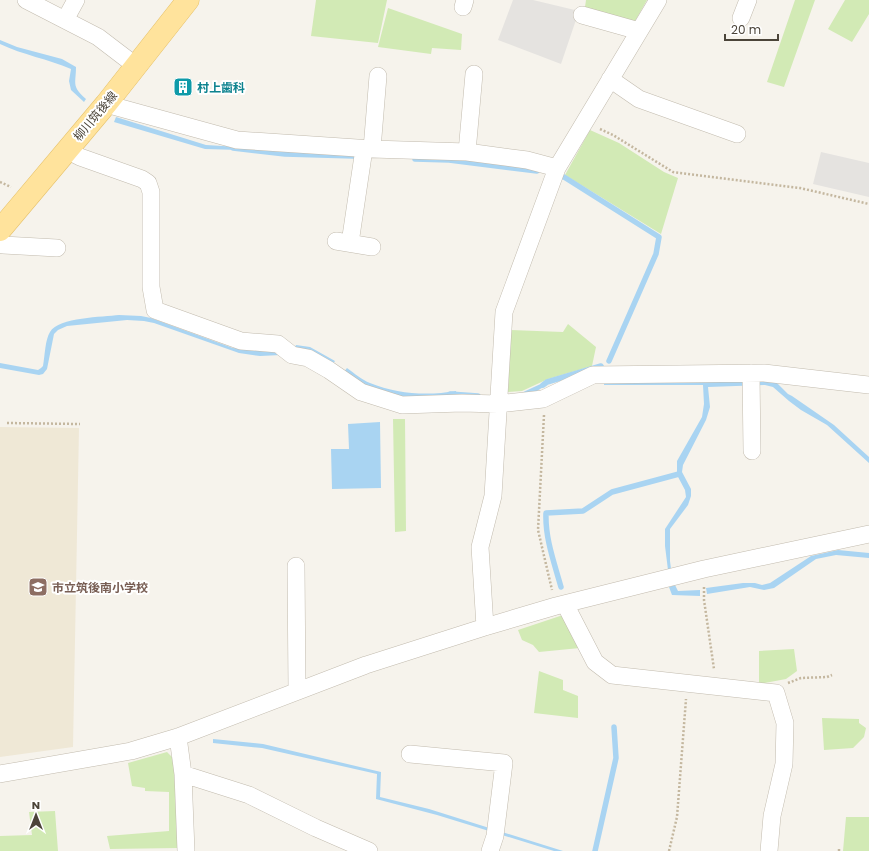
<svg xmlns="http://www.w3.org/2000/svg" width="869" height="851" viewBox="0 0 869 851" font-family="Poppins,'Noto Sans JP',sans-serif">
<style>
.education{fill:#efe8d6}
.green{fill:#d2eab5}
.parking{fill:#e5e3e0}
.water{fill:#a9d4f2}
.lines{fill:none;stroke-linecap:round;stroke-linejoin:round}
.stream{stroke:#a9d4f2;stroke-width:5.5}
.minor-casing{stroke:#c2bbae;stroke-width:18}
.major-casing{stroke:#e6c16a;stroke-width:23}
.path{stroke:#c4b79f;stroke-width:2.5;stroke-dasharray:2 2;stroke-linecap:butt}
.minor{stroke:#fff;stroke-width:17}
.major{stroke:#ffe39c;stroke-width:22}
.labels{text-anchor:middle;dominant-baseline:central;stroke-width:4;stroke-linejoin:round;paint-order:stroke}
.culture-label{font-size:12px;font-weight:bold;fill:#0d838f;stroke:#fff;text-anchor:start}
.street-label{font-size:12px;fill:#4b4439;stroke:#fff}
.education-label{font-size:12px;font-weight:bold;fill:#785e54;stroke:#fff;text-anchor:start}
</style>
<rect width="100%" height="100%" fill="#f6f3ec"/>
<path class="education" d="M0,427L79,428L73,747L0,757Z"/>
<path class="green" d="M316,0H387L378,43L311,36Z
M586,0H647L634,23L585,7Z
M795,0H815L784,87L767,82Z
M845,0H869V14L852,42L828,29Z
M388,8L462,34L461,50L432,48L431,54L378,47Z
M590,130L619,143L664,172L678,178L661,234L565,175Z
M568,324L596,347L592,366L548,379L522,391L508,392L511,330L563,332Z
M393,419H405L406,531L395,532Z
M563,615L580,648L539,652L533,645L522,640L518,630Z
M794,649L797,671L786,679L759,684V651Z
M539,671L563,680V690L578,696V718L534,713Z
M822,718L859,719V723L866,728L864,737L853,748L824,750Z
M167,752L174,759L178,848L110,849L107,836L169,831V792L145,791V788L132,786L128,763Z
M55,811L58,851H0V836L32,835L29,812Z
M846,817H869V851H843Z"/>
<path class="parking" d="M513,0H533L579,11L561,64L498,40Z
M821,152L869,163V197L813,184Z"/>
<path class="water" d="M0,40L17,47L62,59L76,67C76,84 71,86 86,99L84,102L71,90L69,81L71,69C48,59 23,55 0,44Z
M116,117L206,145L239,147V150L205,149L114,122Z
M119,315L141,316L151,318L233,348L272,352L295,347L296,345L310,347L335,361L333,364L281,355L260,356L239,353L154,323L144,321L127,320L67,326L58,330L54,334L47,369L43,374L39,375L0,368V363L38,370L41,368L43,366C45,355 45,340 50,332C59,317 103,317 119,315Z
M347,368C354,373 362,380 370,383C397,394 427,396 456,391L457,395L401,398L364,387L343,373Z
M604,379L775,381L788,394L792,396L834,425L869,457V463L827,425L801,410L789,401L773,387L765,385L708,387L710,407L706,420L683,465L682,472L691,489V496L688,505L670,529V561L671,569L668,570L665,546V529L686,497L685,490L677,475V461L702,417L704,404L703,385H604Z
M547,381L548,384L526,398L519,394Z
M380,422L381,488L332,489L331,449H349L348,424Z
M838,550L869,553V558L836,555L816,559L774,588L764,590L750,587L707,594L706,588L743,583H755L762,585L770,583L811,556Z
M675,585L678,591L700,590V596L672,595L669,587Z
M213,739L263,744L381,772L380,797L429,809L563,851H554L437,815L376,799L377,774L262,748L213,743Z"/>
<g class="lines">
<path class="stream" d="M233,148L285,154L354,156
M415,159L449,160L537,171
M555,175L564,177L659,237L656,254L609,361
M543,385L547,382L601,366L604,373
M450,394L478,396
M561,587C554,562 545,538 546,513L583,511L612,492L679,474
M595,851L616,758L614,727"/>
<defs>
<path id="minor" d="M26,0L98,37L136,66
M463,7L465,0
M582,15L639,31
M741,18L748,0
M65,20L76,0
M610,79L639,99L737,134
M106,104L237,140L372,149L467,152L527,160L557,168
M372,149L378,76
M66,150L80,157L142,179L148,183L151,192V287L155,310L241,341L278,344L292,355L308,358L329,370L361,392L402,405L462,403L498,404L543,399L593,375L764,373L869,385
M467,152L474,74
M336,241L372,247
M350,243L364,149
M3,245L57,248
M751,373L752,451
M296,566L297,691
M565,604L595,662L612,675L776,693L785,723L784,764L772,816L769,851
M485,627L480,547L493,496L504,312L557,168L658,0
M178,737L183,774L186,851
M410,754L504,763L495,836L490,851
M0,774L131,751L178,737L366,665L485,627L556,606L704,569L869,534
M183,774L249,795L316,828L369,851"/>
<path id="major" d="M0,230L106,104L188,0"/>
</defs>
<use href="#minor" class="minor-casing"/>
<use href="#major" class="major-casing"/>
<path class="path" d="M600,129L613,135L673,172L800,188L869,204
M0,182L11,187
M544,415L538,530L552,590
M7,423L80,424
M704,587V600L714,669
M788,683L801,678L827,677L832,675
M669,851L677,817L686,699
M839,851V848"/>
<use href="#minor" class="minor"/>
<use href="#major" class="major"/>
</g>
<defs>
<symbol id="building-square" viewBox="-11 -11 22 22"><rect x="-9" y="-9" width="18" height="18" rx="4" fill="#0f9aa8" stroke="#fff"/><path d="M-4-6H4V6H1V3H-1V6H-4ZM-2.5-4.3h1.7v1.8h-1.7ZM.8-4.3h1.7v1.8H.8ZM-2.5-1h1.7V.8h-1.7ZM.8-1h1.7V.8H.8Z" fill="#fff"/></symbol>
<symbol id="school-square" viewBox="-11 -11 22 22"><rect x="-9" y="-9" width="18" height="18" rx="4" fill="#8d6e63" stroke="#fff"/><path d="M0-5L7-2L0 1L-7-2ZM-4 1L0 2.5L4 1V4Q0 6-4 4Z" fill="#fff"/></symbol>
</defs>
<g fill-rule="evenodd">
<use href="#building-square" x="172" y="76" width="22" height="22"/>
<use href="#school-square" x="27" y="576" width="22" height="22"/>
</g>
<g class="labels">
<g class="culture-label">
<text x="197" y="87">村上歯科</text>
</g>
<g class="street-label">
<text transform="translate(95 116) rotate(-50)">柳川筑後線</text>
</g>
<g class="education-label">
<text x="52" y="587">市立筑後南小学校</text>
</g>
</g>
<g transform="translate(36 815)" stroke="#ffffff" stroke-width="3" paint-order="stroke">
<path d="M0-3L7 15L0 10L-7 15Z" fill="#4b4439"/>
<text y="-6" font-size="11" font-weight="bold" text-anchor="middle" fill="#4b4439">N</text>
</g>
<path d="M725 34v6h53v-6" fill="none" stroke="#4b4439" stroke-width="2"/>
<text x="731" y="34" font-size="12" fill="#4b4439" stroke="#ffffff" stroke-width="3" paint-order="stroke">20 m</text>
</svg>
